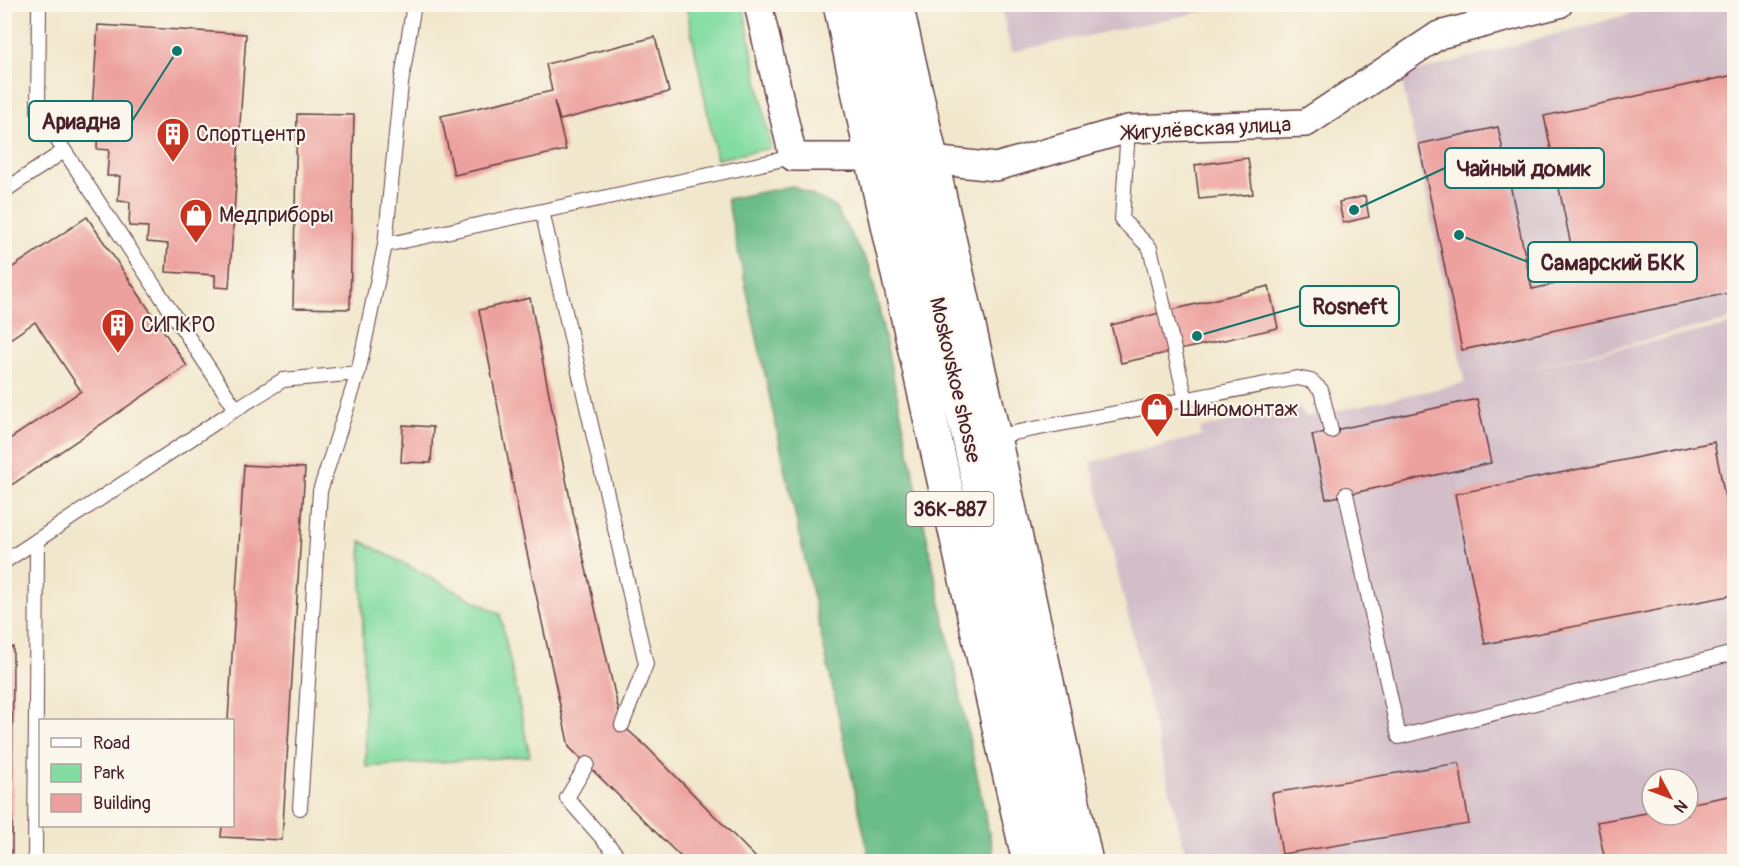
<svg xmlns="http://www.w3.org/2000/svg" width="1739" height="866" viewBox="0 0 1739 866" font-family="Pangolin,sans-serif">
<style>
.industrial{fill:#d2bdc8;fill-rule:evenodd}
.green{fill:#83dca2;stroke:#667e66;stroke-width:1.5}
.forest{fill:#6abc88;stroke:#5a6e5a;stroke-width:1.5}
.building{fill:#eda19e}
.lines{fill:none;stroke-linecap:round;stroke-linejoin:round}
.lane-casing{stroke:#633d43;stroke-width:16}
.street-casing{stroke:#633d43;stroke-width:30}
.primary-casing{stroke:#633d43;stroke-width:36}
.lane{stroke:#fff;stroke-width:14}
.street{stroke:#fff;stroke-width:27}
.primary{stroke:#fff;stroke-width:33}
.labels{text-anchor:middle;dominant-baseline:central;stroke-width:4.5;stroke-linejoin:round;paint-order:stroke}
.shield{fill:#fbf7ec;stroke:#7f6065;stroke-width:1.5}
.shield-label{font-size:20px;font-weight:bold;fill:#4a1f2b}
.street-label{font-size:21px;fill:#4a1f2b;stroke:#fbf7ec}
.poi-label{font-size:21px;fill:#4a1f2b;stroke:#fbf7ec;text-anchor:start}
.leader{fill:none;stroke:#0f766e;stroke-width:2}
.callout-dot{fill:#0f766e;stroke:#fbf7ec;stroke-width:2}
.callout{fill:#fbf7ec;stroke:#0f766e;stroke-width:2}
.callout-label{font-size:22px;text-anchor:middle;font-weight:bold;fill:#4a1f2b}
</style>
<rect width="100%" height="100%" fill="#fbf7ec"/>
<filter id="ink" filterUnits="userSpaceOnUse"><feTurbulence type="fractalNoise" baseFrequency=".0167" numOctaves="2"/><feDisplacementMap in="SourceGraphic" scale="12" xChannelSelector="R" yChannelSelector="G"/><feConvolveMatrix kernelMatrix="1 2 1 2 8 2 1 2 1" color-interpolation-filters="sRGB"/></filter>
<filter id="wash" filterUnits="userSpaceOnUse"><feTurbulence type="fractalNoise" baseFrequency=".008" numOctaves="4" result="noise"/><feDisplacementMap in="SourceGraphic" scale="24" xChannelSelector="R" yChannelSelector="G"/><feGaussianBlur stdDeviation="1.35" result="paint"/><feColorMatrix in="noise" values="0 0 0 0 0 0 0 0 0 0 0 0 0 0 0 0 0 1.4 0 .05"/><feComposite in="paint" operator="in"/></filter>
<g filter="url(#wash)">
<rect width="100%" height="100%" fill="#f1e7cc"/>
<path class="industrial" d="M1001,4H1234V5L1011,52Z
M1663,5H1734V319L1515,371L1734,324V861H1187L1091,462L1201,436L1199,429L1295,405L1307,417L1465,383L1401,76ZM1652,779H1688V815H1652Z"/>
<path class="green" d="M686,5H743L771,148L717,159Z
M361,541L500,614L530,756L366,767Z"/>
<path class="forest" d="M793,186L834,206L870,267L995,861H870L727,199Z"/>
<g id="blocks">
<path class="building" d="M98,25L246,34L229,288L215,287V275L166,272L168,244L147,242L148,227L129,226L130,202L118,201L120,176H107L109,150L97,149L98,122L83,121L84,109H92Z
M655,37L669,92L560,120L554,101L566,150L454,175L441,116L552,91L546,64Z
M1734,75V292L1462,350L1419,144L1498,127L1532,289L1578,279L1544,116Z
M297,114L354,115L350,309L293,308Z
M1248,158L1253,194L1199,199L1195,165Z
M1365,196L1369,217L1343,223L1339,202Z
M87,217L187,366L4,490V443L81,391L35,322L4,343V273Z
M1269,286L1278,328L1121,363L1111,325Z
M530,298L570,499L622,725L646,746L759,861H685L569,747L518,511L479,310Z
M1477,399L1491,463L1326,499L1312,435Z
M403,425L433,427L431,463L401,462Z
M1714,442L1734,543V595L1485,644L1455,494Z
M244,465L305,468L282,840L221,837L222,826H232V720H228Z
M4,647H13L12,861H4Z
M1459,763L1469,824L1282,854L1272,793Z
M1734,795V861H1605L1597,822L1652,812V815H1688V804Z"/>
</g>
</g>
<g filter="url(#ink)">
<use href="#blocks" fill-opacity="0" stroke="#633d43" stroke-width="1.5"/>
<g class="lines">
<defs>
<path id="lane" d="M39,8L38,111L236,409
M1128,129L1122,220L1150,248L1186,400
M4,191L64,151
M542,211L646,664L622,725
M385,245L401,84L414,4
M993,437L1297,378L1311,381L1321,390L1331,431
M1346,494L1399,737L1734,653
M4,562L236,409L283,380L358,373L385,245L793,157
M587,764L567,798L623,862
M300,808L320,491L358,373
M35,862L37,540"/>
<path id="street" d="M758,4L793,157H872
M931,160L996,167L1128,129L1306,123L1439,35L1559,4"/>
<path id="primary" d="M840,4L872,157L1029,862
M867,4L889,109L970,442L1060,862
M896,4L994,437L1086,862"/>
</defs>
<use href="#lane" class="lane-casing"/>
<use href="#street" class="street-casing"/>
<use href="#primary" class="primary-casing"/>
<use href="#lane" class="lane"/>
<use href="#street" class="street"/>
<use href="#primary" class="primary"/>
</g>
</g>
<defs>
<symbol id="building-pin" viewBox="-11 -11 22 30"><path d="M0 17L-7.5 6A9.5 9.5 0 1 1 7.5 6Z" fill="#c8321e" stroke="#fbf7ec"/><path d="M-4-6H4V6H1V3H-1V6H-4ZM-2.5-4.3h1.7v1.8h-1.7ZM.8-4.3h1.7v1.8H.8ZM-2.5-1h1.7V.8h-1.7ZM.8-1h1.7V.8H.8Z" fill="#fff"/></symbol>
<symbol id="shop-pin" viewBox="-11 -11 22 30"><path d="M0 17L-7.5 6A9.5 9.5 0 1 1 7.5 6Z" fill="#c8321e" stroke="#fbf7ec"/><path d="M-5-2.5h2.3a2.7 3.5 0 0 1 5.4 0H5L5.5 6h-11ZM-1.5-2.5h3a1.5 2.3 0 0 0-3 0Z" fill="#fff"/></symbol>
</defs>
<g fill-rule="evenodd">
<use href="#building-pin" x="154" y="115" width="38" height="52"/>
<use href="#shop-pin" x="177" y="196" width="38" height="52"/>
<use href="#building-pin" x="99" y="306" width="38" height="52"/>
<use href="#shop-pin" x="1138" y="390" width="38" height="52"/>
</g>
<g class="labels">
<rect class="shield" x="906.5" y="492" width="87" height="34" rx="4.5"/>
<g class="shield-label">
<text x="950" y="509">36К-887</text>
</g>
<g class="street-label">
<text transform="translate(1207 129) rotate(-3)">Жигулёвская улица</text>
<text transform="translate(955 380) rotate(77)">Moskovskoe shosse</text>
</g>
<g class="poi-label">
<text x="196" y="134">Спортцентр</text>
<text x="219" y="215">Медприборы</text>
<text x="141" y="325">СИПКРО</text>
<text x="1180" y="409">Шиномонтаж</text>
</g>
</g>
<path class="leader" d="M177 51L132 121M1354 210L1445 168M1459 235L1528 262M1197 336L1300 306"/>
<g class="callout-dot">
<circle cx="177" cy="51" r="6"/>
<circle cx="1354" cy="210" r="6"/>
<circle cx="1459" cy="235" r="6"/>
<circle cx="1197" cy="336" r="6"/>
</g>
<g class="callout">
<rect x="29" y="101" width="103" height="40" rx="6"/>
<rect x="1445" y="148" width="159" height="40" rx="6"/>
<rect x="1528" y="242" width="169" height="40" rx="6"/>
<rect x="1300" y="286" width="99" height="40" rx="6"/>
</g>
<g class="callout-label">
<text x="81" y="129">Ариадна</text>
<text x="1524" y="176">Чайный домик</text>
<text x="1613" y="270">Самарский БКК</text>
<text x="1350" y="314">Rosneft</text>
</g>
<rect width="1739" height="866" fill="none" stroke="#fbf7ec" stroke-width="24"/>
<rect x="39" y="719" width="195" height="108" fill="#fbf7ec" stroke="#b4a19f" stroke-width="1.5"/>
<rect x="51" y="738" width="30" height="9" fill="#ffffff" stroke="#b4a19f" stroke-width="1.5"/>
<text x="93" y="749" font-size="18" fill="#4a1f2b">Road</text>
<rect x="51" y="764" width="30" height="18" fill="#83dca2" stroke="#b4a19f" stroke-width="1.5"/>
<text x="93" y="779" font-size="18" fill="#4a1f2b">Park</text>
<rect x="51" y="794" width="30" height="18" fill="#eda19e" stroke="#b4a19f" stroke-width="1.5"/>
<text x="93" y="809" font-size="18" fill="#4a1f2b">Building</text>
<g transform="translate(1670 797) rotate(131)"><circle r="28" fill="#fbf7ec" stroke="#b4a19f" stroke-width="1.5"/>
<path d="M0-4.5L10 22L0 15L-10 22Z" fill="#c8321e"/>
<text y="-9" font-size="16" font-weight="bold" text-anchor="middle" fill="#4a1f2b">N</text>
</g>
</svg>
